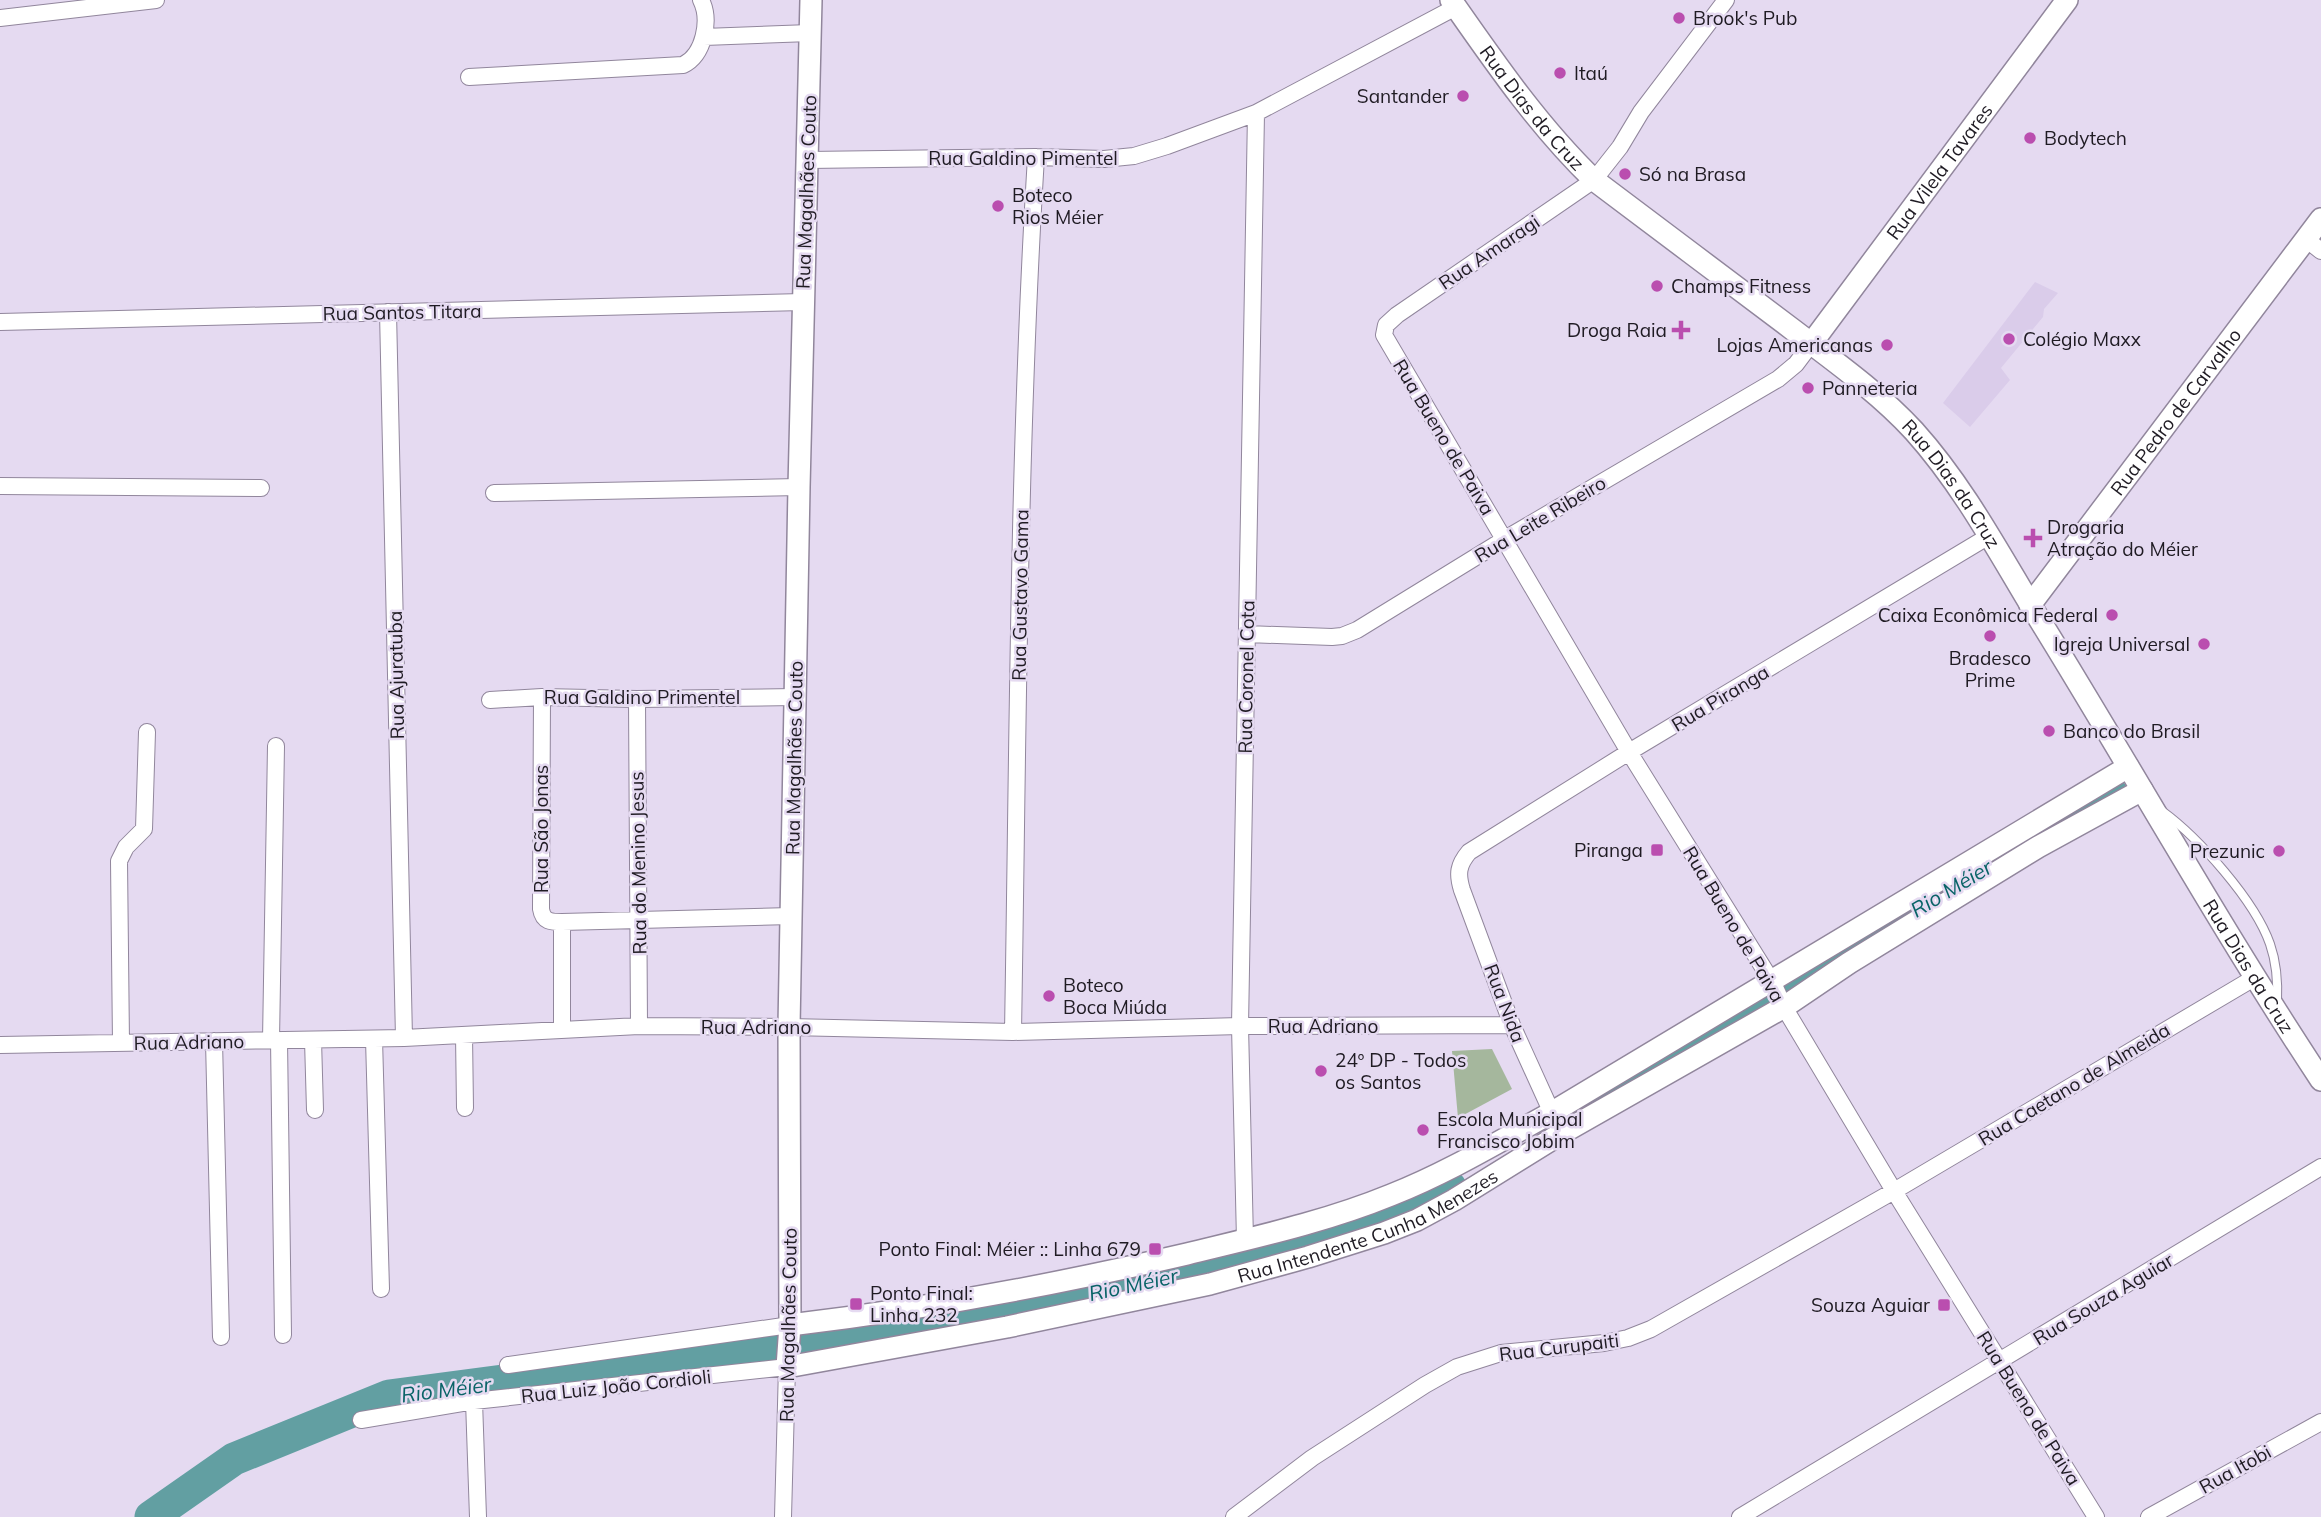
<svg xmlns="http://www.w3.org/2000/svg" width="2321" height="1517" viewBox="0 0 2321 1517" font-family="Mulish,sans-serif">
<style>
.built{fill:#daccea}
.green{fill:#a5b79d}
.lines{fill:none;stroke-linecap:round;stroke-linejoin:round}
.river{stroke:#629fa2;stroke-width:33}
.service-casing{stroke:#91869c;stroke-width:10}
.minor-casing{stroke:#91869c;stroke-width:18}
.tertiary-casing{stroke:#91869c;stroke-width:24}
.service{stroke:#fff;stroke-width:8}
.minor{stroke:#fff;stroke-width:16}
.tertiary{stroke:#fff;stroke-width:21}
.poi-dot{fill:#ba4eaf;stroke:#e5daf1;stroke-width:2.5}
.labels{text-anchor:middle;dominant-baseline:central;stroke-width:5;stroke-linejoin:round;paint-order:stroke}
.poi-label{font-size:19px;fill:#1f1b23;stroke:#e5daf1;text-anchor:start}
.street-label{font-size:19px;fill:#1f1b23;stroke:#e5daf1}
.water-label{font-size:21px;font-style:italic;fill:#096367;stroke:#e5daf1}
</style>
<rect width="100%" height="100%" fill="#e5daf1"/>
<path class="built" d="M2035,282L2058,293L2044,309L2043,317L2001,368L2010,380L1970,427L1943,403Z"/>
<path class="green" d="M1492,1049L1512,1089L1458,1118L1452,1051Z"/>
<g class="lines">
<path class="river" d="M2029,842L2111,793
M1792,984L1955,886
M1599,1098L1760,1003
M807,1342C923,1326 1037,1305 1152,1280C1253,1258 1357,1235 1450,1187
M151,1517L234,1459L389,1396L769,1346"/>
<defs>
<path id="service" d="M2162,811C2199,838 2255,901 2270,944C2277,964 2278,983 2277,1003"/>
<path id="minor" d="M1726,0L1641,112L1620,147L1594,180L1397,315L1386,325L1384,335L1629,752L1774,985L1784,1007L1894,1191L2096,1517
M0,18L156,0
M704,37L810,33
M469,77L683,65C704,55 711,20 701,0
M808,160L1036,157L1104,159L1134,156L1167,146L1256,113L1456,7
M2306,239L2321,251
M388,312L404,1038
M0,322L803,302
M0,486L261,488
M494,493L799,487
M1247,634L1332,637L1342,636L1357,630L1505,539L1778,379L1796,364L1811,344
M542,697L541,909C543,922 551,922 562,922V1029
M637,699L639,1026
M490,700L542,697L637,699L795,697
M562,922L791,916
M1013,1032C1018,741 1018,449 1036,157
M464,1035L465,1108
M374,1039L381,1289
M271,1040L276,746
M279,1040L283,1335
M313,1040L315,1110
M214,1041L221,1337
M121,1043L119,861L126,847L144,829L147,732
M0,1045L404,1038L639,1026L789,1027L1013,1032L1240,1026L1512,1025
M1556,1122L1512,1025L1462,890C1457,874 1458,865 1469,852L1629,752L1989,536
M1245,1240L1240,1026L1256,113
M508,1365L790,1325
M474,1401L478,1517
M361,1420L474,1401L787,1367L783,1517
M1234,1517L1312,1458L1425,1385L1457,1367L1501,1353L1604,1343L1628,1338L1651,1329L1894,1191L2254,978
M1740,1517L2321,1167
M2149,1517L2321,1422"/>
<g id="tertiary">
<path id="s1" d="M811,0L799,487L789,1027L790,1325L787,1367L1007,1327L1210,1284L1308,1257L1384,1233L1417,1220L1454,1200L1562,1133L1784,1007L1849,963L2038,847L2142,790"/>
<path id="s2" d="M1451,0C1495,63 1539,127 1594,180C1660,230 1726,279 1792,329C1834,361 1878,392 1914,431C1967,490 2003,561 2044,627C2137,778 2223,932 2321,1080"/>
<path id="s3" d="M1811,344L2067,0"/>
<path id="s4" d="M2030,605L2321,219"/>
<path d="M790,1325C926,1309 1054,1285 1187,1254C1256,1237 1325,1222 1391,1195C1447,1173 1498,1142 1551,1113L2128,767"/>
</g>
</defs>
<use href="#service" class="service-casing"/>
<use href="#minor" class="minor-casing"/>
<use href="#tertiary" class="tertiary-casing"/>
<use href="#service" class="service"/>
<use href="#minor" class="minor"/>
<use href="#tertiary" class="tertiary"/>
</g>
<g class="poi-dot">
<circle cx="1679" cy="18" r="7"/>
<circle cx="1560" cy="73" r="7"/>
<circle cx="1463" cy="96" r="7"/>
<circle cx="2030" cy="138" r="7"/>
<circle cx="1625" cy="174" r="7"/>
<circle cx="998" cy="206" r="7"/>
<circle cx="1657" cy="286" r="7"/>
<path d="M1677.5 319.5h7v7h7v7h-7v7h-7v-7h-7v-7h7z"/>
<circle cx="2009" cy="339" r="7"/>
<circle cx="1887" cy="345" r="7"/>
<circle cx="1808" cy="388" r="7"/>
<path d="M2029.5 527.5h7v7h7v7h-7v7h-7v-7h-7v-7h7z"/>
<circle cx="2112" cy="615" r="7"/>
<circle cx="1990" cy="636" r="7"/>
<circle cx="2204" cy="644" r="7"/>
<circle cx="2049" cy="731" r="7"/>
<rect x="1650" y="843" width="14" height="14" rx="3.5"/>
<circle cx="2279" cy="851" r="7"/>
<circle cx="1049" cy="996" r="7"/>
<circle cx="1321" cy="1071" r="7"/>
<circle cx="1423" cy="1130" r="7"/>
<rect x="1148" y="1242" width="14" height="14" rx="3.5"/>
<rect x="849" y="1297" width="14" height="14" rx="3.5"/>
<rect x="1937" y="1298" width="14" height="14" rx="3.5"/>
</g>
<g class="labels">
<g class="poi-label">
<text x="1693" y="18">Brook's Pub</text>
<text x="1574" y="73">Itaú</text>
<text x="1449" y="96" text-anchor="end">Santander</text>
<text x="2044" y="138">Bodytech</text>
<text x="1639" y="174">Só na Brasa</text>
<text x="1012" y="195">Boteco<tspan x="1012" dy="22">Rios Méier</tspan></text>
<text x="1671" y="286">Champs Fitness</text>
<text x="1667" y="330" text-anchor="end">Droga Raia</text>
<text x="2023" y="339">Colégio Maxx</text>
<text x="1873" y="345" text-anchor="end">Lojas Americanas</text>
<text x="1822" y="388">Panneteria</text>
<text x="2047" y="527">Drogaria<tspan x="2047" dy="22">Atração do Méier</tspan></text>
<text x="2098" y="615" text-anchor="end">Caixa Econômica Federal</text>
<text x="2190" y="644" text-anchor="end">Igreja Universal</text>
<text x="1990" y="658" text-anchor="middle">Bradesco<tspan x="1990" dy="22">Prime</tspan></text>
<text x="2063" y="731">Banco do Brasil</text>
<text x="1643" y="850" text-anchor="end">Piranga</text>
<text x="2265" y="851" text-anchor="end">Prezunic</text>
<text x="1063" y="985">Boteco<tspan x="1063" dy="22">Boca Miúda</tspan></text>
<text x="1335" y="1060">24º DP - Todos<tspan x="1335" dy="22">os Santos</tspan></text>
<text x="1437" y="1119">Escola Municipal<tspan x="1437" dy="22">Francisco Jobim</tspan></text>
<text x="1141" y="1249" text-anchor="end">Ponto Final: Méier :: Linha 679</text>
<text x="870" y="1293">Ponto Final:<tspan x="870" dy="22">Linha 232</tspan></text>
<text x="1930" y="1305" text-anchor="end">Souza Aguiar</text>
</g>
<g class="street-label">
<text stroke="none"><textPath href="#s2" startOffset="135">Rua Dias da Cruz</textPath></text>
<text x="1023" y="158">Rua Galdino Pimentel</text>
<text stroke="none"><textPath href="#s3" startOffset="215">Rua Vilela Tavares</textPath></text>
<text transform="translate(806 192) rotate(-88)">Rua Magalhães Couto</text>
<text transform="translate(1489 252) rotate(-34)">Rua Amaragi</text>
<text transform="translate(402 312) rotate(-1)">Rua Santos Titara</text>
<text stroke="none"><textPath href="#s4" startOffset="242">Rua Pedro de Carvalho</textPath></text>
<text transform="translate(1444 437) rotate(59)">Rua Bueno de Paiva</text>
<text stroke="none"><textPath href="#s2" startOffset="702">Rua Dias da Cruz</textPath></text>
<text transform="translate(1540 519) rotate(-31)">Rua Leite Ribeiro</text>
<text transform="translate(1020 595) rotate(-89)">Rua Gustavo Gama</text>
<text transform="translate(396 675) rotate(-91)">Rua Ajuratuba</text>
<text transform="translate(1246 677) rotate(-89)">Rua Coronel Cota</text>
<text x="642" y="697">Rua Galdino Primentel</text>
<text transform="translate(1720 698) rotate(-31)">Rua Piranga</text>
<text transform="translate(794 758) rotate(-89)">Rua Magalhães Couto</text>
<text transform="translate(541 829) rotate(-90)">Rua São Jonas</text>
<text transform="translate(638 863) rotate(-91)">Rua do Menino Jesus</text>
<text transform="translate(1734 924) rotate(59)">Rua Bueno de Paiva</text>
<text stroke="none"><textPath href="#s2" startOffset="1269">Rua Dias da Cruz</textPath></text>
<text transform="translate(1505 1003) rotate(69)">Rua Nida</text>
<text x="1323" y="1026">Rua Adriano</text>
<text x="756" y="1027">Rua Adriano</text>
<text transform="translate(189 1042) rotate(-1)">Rua Adriano</text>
<text transform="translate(2074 1084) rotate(-31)">Rua Caetano de Almeida</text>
<text stroke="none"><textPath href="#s1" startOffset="1967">Rua Intendente Cunha Menezes</textPath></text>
<text transform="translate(2103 1299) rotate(-31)">Rua Souza Aguiar</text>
<text transform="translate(788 1325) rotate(-89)">Rua Magalhães Couto</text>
<text transform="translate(1559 1347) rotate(-7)">Rua Curupaiti</text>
<text transform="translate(616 1386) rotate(-6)">Rua Luiz João Cordioli</text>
<text transform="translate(2029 1408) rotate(58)">Rua Bueno de Paiva</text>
<text transform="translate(2235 1469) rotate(-29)">Rua Itobi</text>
</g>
<g class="water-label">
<text transform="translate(1951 888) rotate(-31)">Rio Méier</text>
<text transform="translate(1133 1284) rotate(-12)">Rio Méier</text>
<text transform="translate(446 1389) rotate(-7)">Rio Méier</text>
</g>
</g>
</svg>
